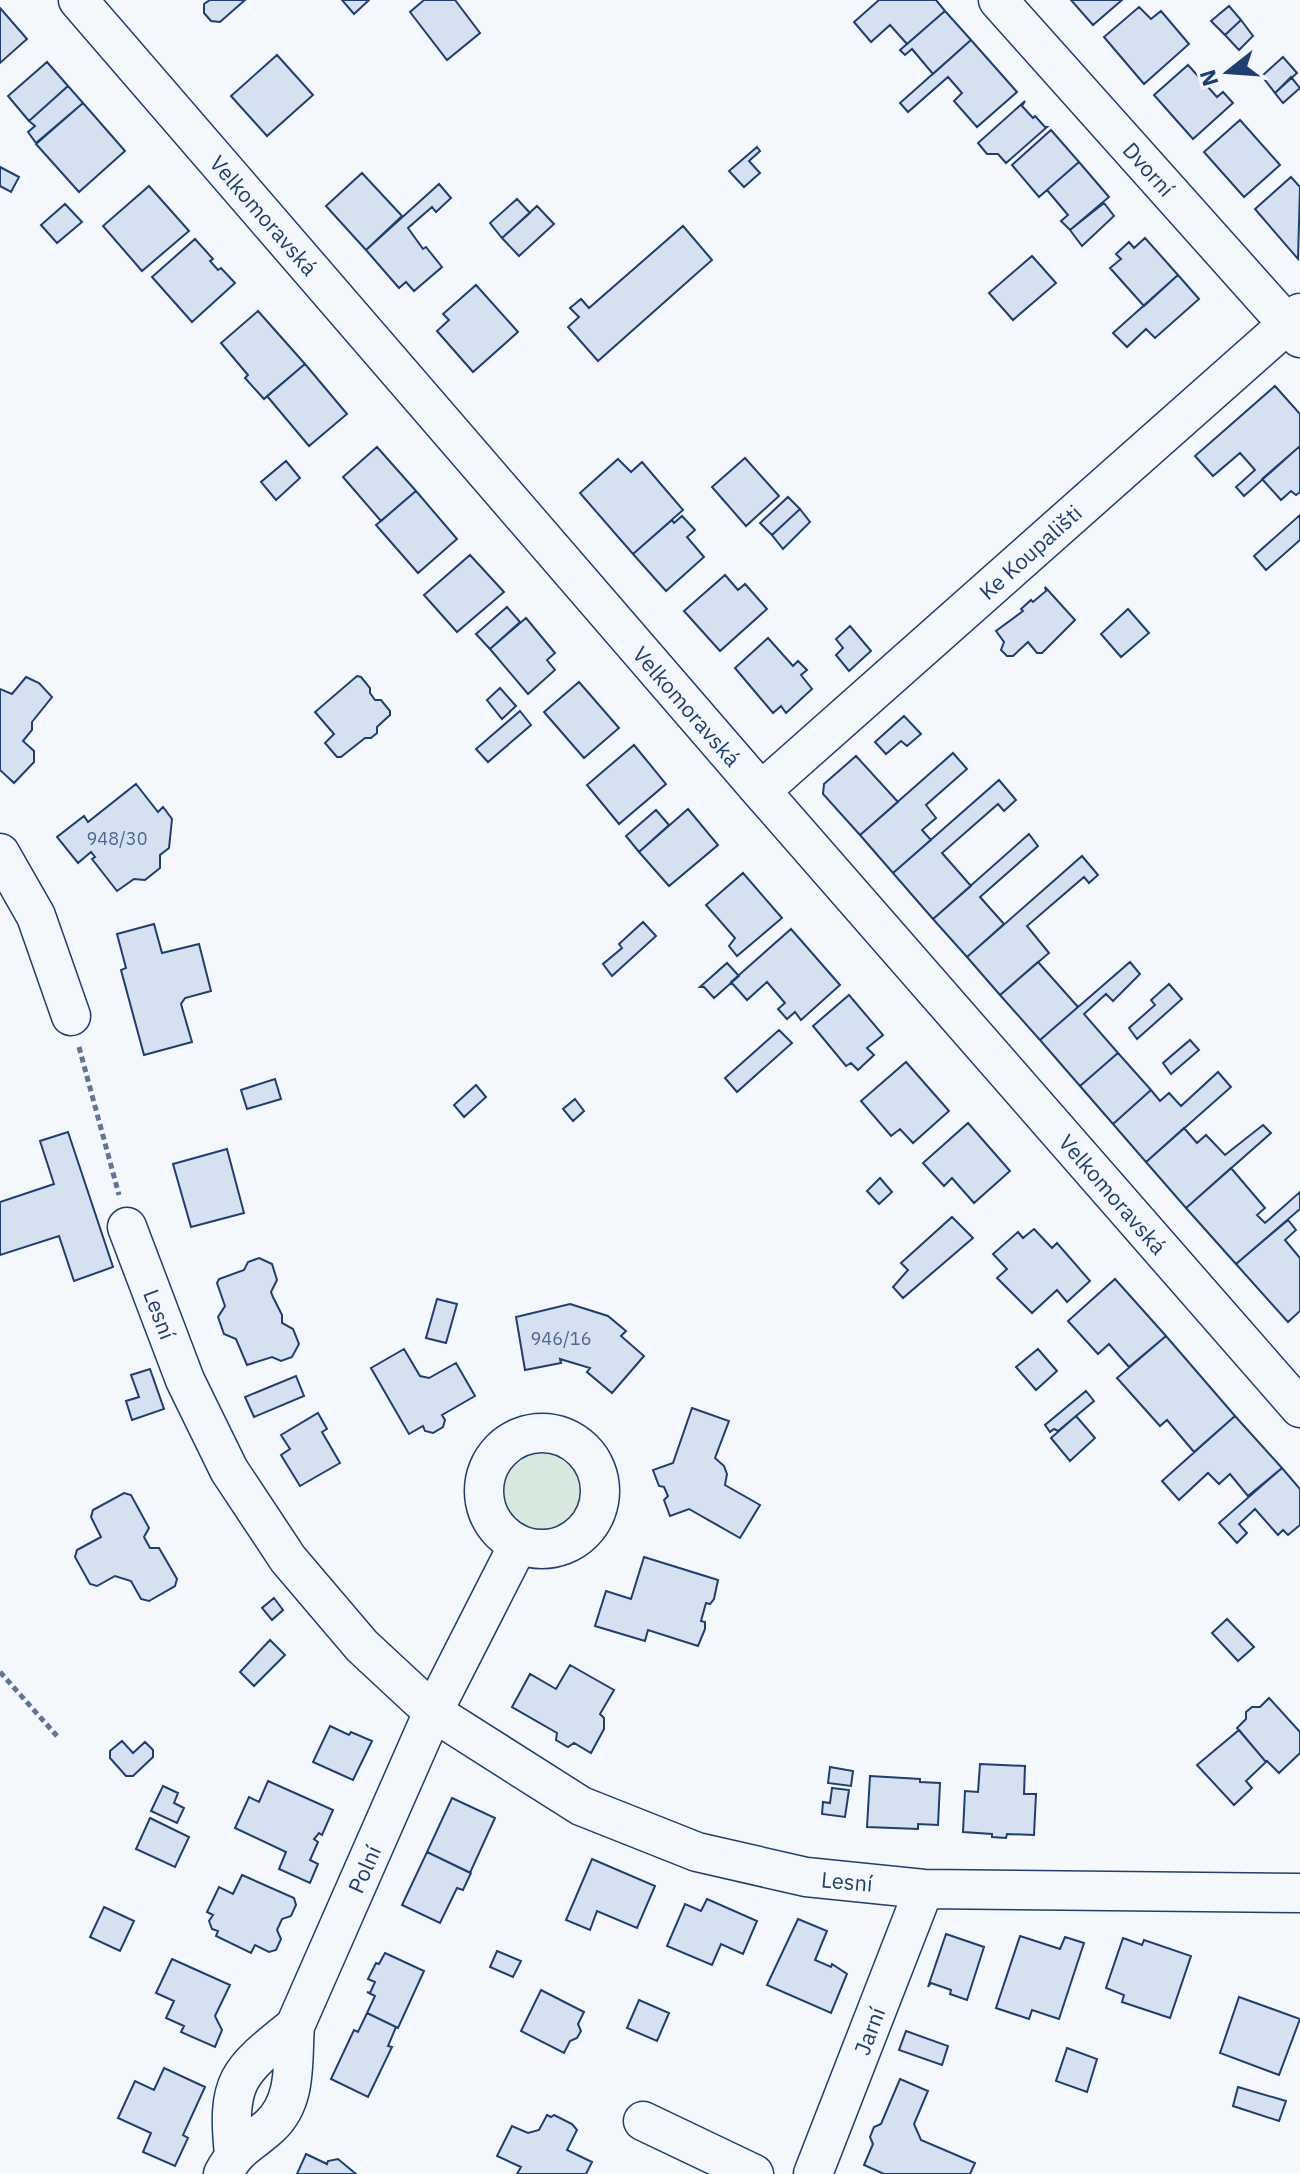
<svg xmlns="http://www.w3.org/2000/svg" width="1300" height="2174" viewBox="0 0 1300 2174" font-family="'IBM Plex Sans',sans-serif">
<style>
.green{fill:#d7e8df;stroke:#687fa3;stroke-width:2}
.building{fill:#d5e0f0;stroke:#1d3f73;stroke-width:2}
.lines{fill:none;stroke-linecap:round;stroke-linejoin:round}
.minor-casing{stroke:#1d3f73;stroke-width:41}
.path{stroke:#5e769c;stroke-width:5;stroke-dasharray:6 4;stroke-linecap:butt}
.minor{stroke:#f4f7fb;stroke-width:38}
.labels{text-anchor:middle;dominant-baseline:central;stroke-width:6;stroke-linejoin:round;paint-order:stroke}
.number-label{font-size:18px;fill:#4b6792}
.street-label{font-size:22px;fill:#1d3f73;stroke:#f4f7fb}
</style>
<rect width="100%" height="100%" fill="#f4f7fb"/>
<path class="green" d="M492 1491a49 49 0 1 1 98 0a49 49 0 1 1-98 0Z"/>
<path class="building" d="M210,0H245L220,22L211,21L204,13V4Z
M342,0H369L354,14Z
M424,0H455L480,33L447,60L410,12Z
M879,0H936L945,11L907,44L890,25L871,42L854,22Z
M1071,0H1122L1093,25Z
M1229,6L1241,20L1225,35L1211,21Z
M1139,7L1151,19L1161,11L1189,44L1144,84L1104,37Z
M0,8L27,39L0,63Z
M945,11L971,40L933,74L912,49L905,55L900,50Z
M1241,20L1253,36L1239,50L1225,35Z
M971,40L1017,92L977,127L954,101L962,93L948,77L908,112L900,103Z
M277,55L313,95L267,136L231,96Z
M1283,57L1297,73L1275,93L1262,76Z
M47,62L68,86L29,121L8,96Z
M1188,65L1217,97L1223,92L1233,103L1193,139L1154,95Z
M1291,77L1300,88L1283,103L1275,93Z
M68,86L83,103L36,143L28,132L35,126L29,121Z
M1025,101L1022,106L1033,118L1035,116L1045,127H1047L1006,163L998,154H987L978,143Z
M83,103L125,151L79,192L36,144Z
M1240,120L1280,165L1244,197L1204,152Z
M1051,130L1079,162L1039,197L1012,165Z
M757,147L760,151L749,161L760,173L744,187L729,171Z
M1079,162L1109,197L1070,230L1061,221L1068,215L1047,190Z
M0,167L19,177L11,192L0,186Z
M362,173L402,216L366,250L326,206Z
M1291,177L1300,187L1298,259L1255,209Z
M439,184L451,198L436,212L432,207L408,228L423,249L426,247L442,267L414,291L406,282L399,288L366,250Z
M149,186L189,231L142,271L103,226Z
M517,199L530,213L502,238L490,223Z
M1104,203L1114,216L1082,246L1070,230Z
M65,204L82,222L57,243L41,225Z
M537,206L554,224L519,256L502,238Z
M683,226L712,260L598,361L568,327L579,317L570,308L581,299L589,308Z
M1145,238L1178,275L1144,306L1110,268L1121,259L1116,254L1129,242L1134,248Z
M195,239L213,259L210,261L218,270L221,268L235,283L192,322L152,277Z
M1032,256L1056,283L1013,320L989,293Z
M1178,275L1199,299L1155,338L1146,329L1127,347L1113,333Z
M476,285L518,332L473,372L437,331L449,320L443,314Z
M258,311L305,364L264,399L245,378L248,375L221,343Z
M305,364L347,414L309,446L267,396Z
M1275,386L1300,414V446L1244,496L1236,487L1255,470L1240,453L1213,476L1195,456Z
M1300,446V492L1296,495L1291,491L1281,500L1262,479Z
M377,447L416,491L381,521L343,477Z
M745,458L779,496L746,526L712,487Z
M618,459L631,472L642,462L683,510L633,554L580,493Z
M286,461L300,478L276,500L261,482Z
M416,491L457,539L418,573L376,525Z
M788,497L800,509L772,535L760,523Z
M800,509L810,522L783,549L772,535Z
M1300,515V540L1266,570L1254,556Z
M682,516L695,530L687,537L704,557L666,591L633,554L672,520L674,523Z
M470,555L504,592L457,632L424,595Z
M725,575L738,590L745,584L767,609L720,651L684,611Z
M1045,587L1075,620L1042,653H1037L1028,642L1013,656H1007L1001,650L1004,642L996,631L1023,611L1021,609L1031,600L1033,602L1046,591Z
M507,607L520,622L490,649L476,634Z
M1128,609L1149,633L1121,657L1101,634Z
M526,618L555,653L547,660L555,670L528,694L490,649Z
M850,626L871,651L849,671L836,655L843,648L836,639Z
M768,638L793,666L798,661L807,670L801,675L812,689L786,713L781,706L773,713L735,668Z
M357,676L361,677L370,688V693L375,700H381L390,711V715L377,727V733L371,738H365L341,757H337L325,743L334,734L315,712Z
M26,677L39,683L52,697L32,722V730L23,741L34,751V762L14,783L0,770V689L12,694Z
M579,682L619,728L584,758L544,712Z
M500,688L516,706L502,719L487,700Z
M520,711L531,725L488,762L476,749Z
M904,716L921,734L907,746L901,741L886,754L875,742Z
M634,745L666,784L619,824L587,785Z
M953,753L967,769L926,805L936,818L922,830L931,840L893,873L860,835Z
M856,756L898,802L860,835L823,794L824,784Z
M999,780L1016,800L1004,811L998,804L942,853L971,886L933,919L893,873Z
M136,784L158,812L163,807L172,819L169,848L160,855V868L145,880L134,879L117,891L92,859L95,857L91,852L78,863L57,837L84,816L88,822Z
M688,809L718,845L669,886L639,852Z
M656,810L669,825L639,852L626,836Z
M1029,834L1038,846L980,897L1004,924L967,957L933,919Z
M1082,856L1098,875L1089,883L1084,877L1027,926L1049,953L1000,995L967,957Z
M743,873L782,918L737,956L729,946L735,938L706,905Z
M643,922L656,936L612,976L603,964L622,948L619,944Z
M154,924L162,953L199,944L211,991L185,998L181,1004L192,1042L144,1055L121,970L126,968L117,934Z
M791,929L840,985L801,1020L795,1012L787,1019L778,1009L785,1003L767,982L747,1000L731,982Z
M1038,962L1078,1007L1040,1040L1000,995Z
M1130,962L1140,974L1113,1001L1106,994L1084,1014L1118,1053L1080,1086L1040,1040Z
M727,963L739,976L714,998L704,987H700Z
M1169,984L1182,999L1137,1039L1129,1028L1155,1005L1151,1000Z
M849,995L883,1035L867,1048L874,1055L858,1070L851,1063L846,1066L813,1026Z
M779,1030L792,1043L737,1092L725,1078Z
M1190,1040L1199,1050L1171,1074L1163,1063Z
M1118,1053L1151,1090L1113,1124L1080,1086Z
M906,1062L949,1111L913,1143L900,1129L891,1136L861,1101Z
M1218,1072L1231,1087L1146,1162L1113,1124L1151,1090L1160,1101L1169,1093L1181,1106Z
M275,1079L281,1099L247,1109L241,1090Z
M476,1085L486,1097L464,1117L454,1105Z
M575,1099L584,1111L573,1121L563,1109Z
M968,1123L1010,1171L974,1203L952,1178L944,1186L923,1163Z
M1263,1125L1271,1133L1186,1208L1146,1162L1184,1128L1197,1143L1206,1135L1225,1155Z
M68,1132L113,1267L74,1281L59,1236L0,1255V1202L54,1184L40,1141Z
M227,1149L244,1213L191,1227L173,1164Z
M1231,1168L1265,1208L1257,1215L1265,1223L1300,1192V1209L1236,1264L1186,1208Z
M880,1178L892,1192L879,1204L867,1191Z
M952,1217L973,1238L903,1298L893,1287L908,1270L901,1263Z
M1288,1220L1296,1230L1285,1240L1300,1258V1311L1288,1322L1236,1264Z
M1034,1229L1052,1248L1057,1243L1090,1281L1067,1302L1057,1290L1032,1313L997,1278L1007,1269L993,1254L1018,1232L1023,1238Z
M259,1258L272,1264L277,1280L271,1292L273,1297L282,1315V1323L293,1329L299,1344L292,1357L281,1361L272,1357L247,1365L236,1339L224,1334L218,1317L225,1306L217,1283L219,1279L244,1270L248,1262Z
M1115,1279L1166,1336L1129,1367L1109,1344L1098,1354L1068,1321Z
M437,1299L457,1304L446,1343L426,1338Z
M570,1304L608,1316L626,1331L621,1336L644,1356L612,1393L587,1372L590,1368L560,1359L561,1363L525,1370L516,1317Z
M1166,1336L1235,1416L1194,1452L1167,1420L1160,1426L1117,1378Z
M404,1349L420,1376L429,1378L456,1363L475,1396L442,1415L445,1420L443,1427L433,1433L425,1431L423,1426L409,1434L371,1368Z
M1038,1349L1057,1371L1036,1390L1016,1367Z
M150,1369L164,1409L132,1420L126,1401L139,1397L131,1375Z
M296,1376L304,1396L254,1417L245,1397Z
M1086,1391L1094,1401L1058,1431L1054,1429L1050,1432L1045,1425Z
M692,1408L729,1421L715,1458L724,1466L727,1474L725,1485L760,1505L740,1538L689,1509L670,1516L664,1500L668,1496L664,1487L659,1486L653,1470L673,1463Z
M318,1413L327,1429L322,1432L340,1463L300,1486L281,1455L290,1449L281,1435Z
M1076,1416L1095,1438L1070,1461L1051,1438Z
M1235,1416L1282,1468L1248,1496L1230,1474L1219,1484L1208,1473L1179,1500L1162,1481Z
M1282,1468L1300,1489V1525L1288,1535L1283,1530L1278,1535L1255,1509L1239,1524L1247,1533L1237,1543L1219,1523Z
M124,1493L131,1495L149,1528L144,1537L150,1548H159L177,1579L175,1586L149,1601L141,1599L131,1581L115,1576L97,1586L90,1584L75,1557L77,1550L101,1537L91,1517L93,1510Z
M644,1557L718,1580L714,1599L710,1604L706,1603L701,1621L705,1622V1629L698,1646L648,1630L645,1641L595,1626L606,1591L631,1599Z
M274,1598L283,1610L272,1620L262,1608Z
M1227,1619L1254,1647L1238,1661L1212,1633Z
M270,1640L285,1655L254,1686L240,1672Z
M570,1665L614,1690L600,1714L604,1718V1729L591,1753L574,1743L568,1747L556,1740L557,1733L512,1707L530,1674L556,1689Z
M1269,1698L1300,1732V1753L1279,1773L1267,1761L1266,1762L1237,1728L1246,1719V1712L1252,1707H1260Z
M330,1726L349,1735L351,1732L372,1741L353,1780L313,1762Z
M1239,1730L1266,1762L1246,1781L1252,1788L1234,1805L1197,1765Z
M122,1741L133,1753L145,1742L153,1750V1757L133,1776H126L110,1758V1751Z
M980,1764L1025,1766L1024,1794H1036L1034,1835L1007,1834L1006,1838L992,1837V1834L963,1832L965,1791L978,1792Z
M830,1767L853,1771L851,1786L828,1783Z
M870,1776L920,1779V1782L940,1783L938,1825L918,1824V1829L867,1827Z
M268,1781L333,1810L322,1835L319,1833L314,1839L318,1842L310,1860L318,1864L310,1883L279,1869L286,1852L235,1828L249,1797L259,1802Z
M163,1786L178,1793L174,1803L184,1808L177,1823L151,1811Z
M832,1788L849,1790L845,1817L822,1814L823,1802L830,1803Z
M452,1798L495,1818L470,1873L427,1852Z
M150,1818L189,1837L175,1867L136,1849Z
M427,1852L471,1873L463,1890L457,1888L440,1923L402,1905Z
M592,1859L655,1886L637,1928L597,1911L590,1930L566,1920Z
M242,1875L294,1898L296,1905L291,1916L282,1919L277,1930L281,1939L276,1950L269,1952L255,1945L251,1953L216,1936L218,1931L212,1929L209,1921L213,1915L207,1912L219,1887L233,1894Z
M707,1899L757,1921L743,1954L721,1944L712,1965L667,1946L685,1904L701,1911Z
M104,1907L134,1921L120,1951L90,1937Z
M798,1919L827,1931L815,1960L831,1967L832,1964L847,1974L831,2013L767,1985Z
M946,1934L984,1947L967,2000L950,1994L951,1990L931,1983L928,1987Z
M1020,1936L1060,1949L1065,1937L1084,1943L1059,2019L1032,2010L1029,2019L996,2008Z
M1123,1938L1142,1945L1144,1940L1191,1956L1170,2018L1122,2002L1124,1995L1106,1988Z
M497,1951L521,1961L513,1977L490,1967Z
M385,1953L424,1971L398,2028L367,2013L375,1996L367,1992L370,1993L375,1982L368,1979L376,1963L379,1964Z
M172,1959L230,1985L215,2016L222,2030L215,2047L181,2032L184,2026L166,2018L174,2001L156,1993Z
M541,1990L584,2012L578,2024L581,2031L577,2038L570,2041L564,2053L521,2031Z
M1239,1997L1300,2019L1279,2075L1220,2053Z
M639,2000L669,2013L657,2041L627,2028Z
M367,2013L396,2027L388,2046L392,2047L368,2097L331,2079L354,2030L358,2032Z
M906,2031L948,2046L942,2065L899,2050Z
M1067,2048L1097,2059L1087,2092L1056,2081Z
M164,2068L205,2087L183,2135L188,2138L175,2166L143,2152L151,2133L118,2118L135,2081L154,2090Z
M900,2079L928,2091L914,2124L921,2140L975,2163L970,2174H884L864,2165L873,2144L870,2137L874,2127L881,2124Z
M1238,2087L1286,2101L1279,2121L1233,2106Z
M547,2115L551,2117L554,2115L572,2124L577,2130L567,2150L592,2162L586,2174H517L521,2167L497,2156L512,2126L528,2133L539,2130Z
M306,2154L327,2164L328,2161L338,2159L356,2174H297Z"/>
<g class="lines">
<defs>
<path id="minor" d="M78,0L761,791L1300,1408
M998,0L1300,338
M761,791L1300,313
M0,853L36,916L71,1016
M127,1227L185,1380L229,1470L288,1559L362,1646L433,1712L581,1806L697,1852L806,1877L924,1889L1300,1893
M484 1491a58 58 0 1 1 116 0a58 58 0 1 1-116 0Z
M643,2121L754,2174
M234,2154C226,2079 239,2071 295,2026
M223,2174C238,2146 248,2146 270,2126C298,2100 292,2061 295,2026L433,1712L518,1545
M813,2174L924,1889"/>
</defs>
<use href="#minor" class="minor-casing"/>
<path class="path" d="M79,1047L119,1195
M0,1672L57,1736"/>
<use href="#minor" class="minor"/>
</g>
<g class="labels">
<g class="number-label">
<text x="117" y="838">948/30</text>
<text x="561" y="1338">946/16</text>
</g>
<g class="street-label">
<text transform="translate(1149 169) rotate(48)">Dvorní</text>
<text transform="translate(264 215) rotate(49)">Velkomoravská</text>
<text transform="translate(1030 552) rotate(-42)">Ke Koupališti</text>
<text transform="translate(687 706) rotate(49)">Velkomoravská</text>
<text transform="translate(1113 1194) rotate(49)">Velkomoravská</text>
<text transform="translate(160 1314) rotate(69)">Lesní</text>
<text transform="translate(364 1869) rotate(-66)">Polní</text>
<text transform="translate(847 1881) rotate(5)">Lesní</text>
<text transform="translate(869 2031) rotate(-69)">Jarní</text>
</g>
</g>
<g transform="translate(1228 72) rotate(253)" stroke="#f4f7fb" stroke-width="6" paint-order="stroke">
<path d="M0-6L14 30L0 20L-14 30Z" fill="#1d3f73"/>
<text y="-12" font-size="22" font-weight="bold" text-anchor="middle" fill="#1d3f73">N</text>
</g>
</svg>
